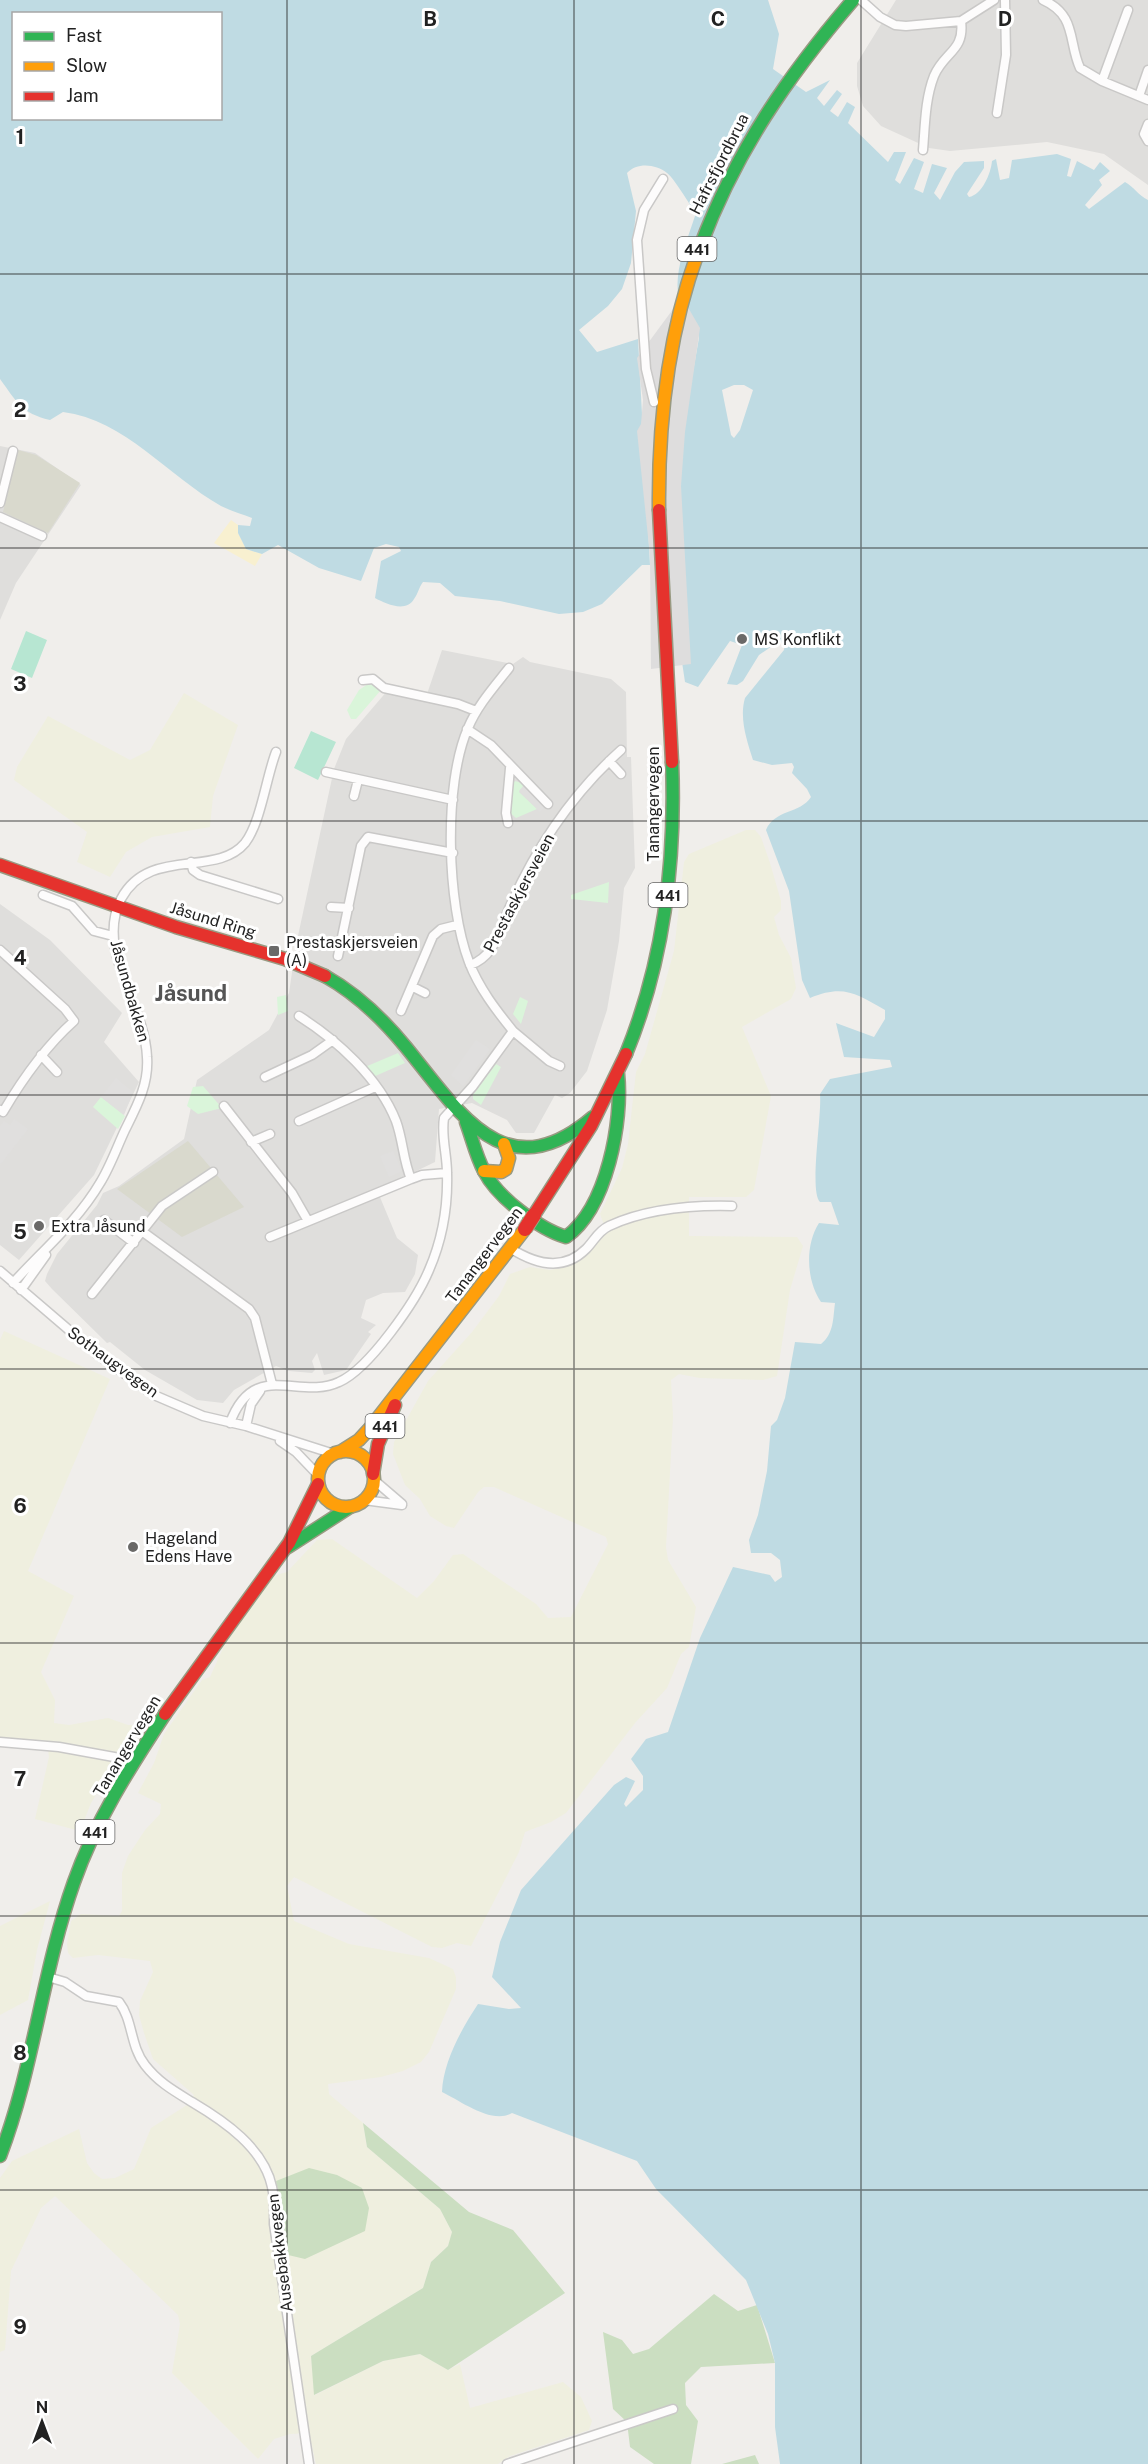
<svg xmlns="http://www.w3.org/2000/svg" width="1148" height="2464" viewBox="0 0 1148 2464" font-family="'Public Sans',sans-serif">
<style>
.residential{fill:#dfdedc}
.construction{fill:#d9d9cd}
.farmland{fill:#efefdf}
.forest{fill:#cbdec1}
.sand{fill:#f8f0d0}
.park{fill:#daf5da}
.pitch{fill:#b7e6d2}
.parking{fill:#e0dfde}
.water{fill:#bfdbe3;fill-rule:evenodd}
.pier{fill:#dedddd}
.lines{fill:none;stroke-linecap:round;stroke-linejoin:round}
.street-casing{stroke:#c9c8c7;stroke-width:11}
.fast-casing{stroke:#999a82;stroke-width:15}
.slow-casing{stroke:#999a82;stroke-width:15}
.jam-casing{stroke:#999a82;stroke-width:15}
.street{stroke:#fdfcfc;stroke-width:8}
.fast{stroke:#30b455;stroke-width:12}
.slow{stroke:#ff9f0a;stroke-width:12}
.jam{stroke:#e5322d;stroke-width:12}
.jam-bridge-casing{stroke:#a79c86;stroke-width:16;stroke-linecap:butt}
.jam-bridge{stroke:#e5322d;stroke-width:14}
.grid{fill:none;stroke:#222;stroke-width:1.5;stroke-opacity:0.55}
.poi-dot{fill:#6a6968;stroke:#fff;stroke-width:2}
.labels{text-anchor:middle;dominant-baseline:central;stroke-width:6;stroke-linejoin:round;paint-order:stroke}
.shield{fill:#fff;stroke:#646464;stroke-width:1.5}
.shield-label{font-size:15px;font-weight:bold;fill:#222}
.street-label{font-size:16px;fill:#222;stroke:#fff}
.poi-label{font-size:16px;fill:#222;stroke:#fff;text-anchor:start}
.district-label{font-size:22px;font-weight:bold;fill:#555;stroke:#fff}
.grid-label{font-size:20px;text-anchor:middle;font-weight:bold;fill:#222;stroke:#fff;stroke-width:6;stroke-linejoin:round;paint-order:stroke}
</style>
<rect width="100%" height="100%" fill="#f0eeeb"/>
<path class="residential" d="M896,0H1148V185L1104,154L1047,142L950,151L929,148L881,126L863,106L857,86V63Z
M0,446L35,453L81,485L16,583L0,620Z
M442,650L513,664L523,657L530,662L611,679L626,692L627,757H631L635,868L624,888L619,941L607,1010L587,1071L570,1093L562,1098L555,1095L534,1133H516L507,1120L472,1103L439,1109L435,1162L377,1190L397,1238L418,1255L415,1274L405,1292L383,1293L366,1300L361,1318L376,1325L368,1332L371,1334L346,1370L324,1375L317,1353L312,1361L315,1370L312,1373L289,1371L276,1366L234,1390L223,1403L197,1400L145,1370L110,1342L107,1343L52,1289L45,1281L47,1274L57,1254L97,1205L103,1193L119,1186L184,1139L197,1080L269,1030L289,993L296,945L334,769L346,739L388,690L426,697Z
M0,904L50,940L122,1013L104,1042L139,1082L94,1175L19,1260L0,1245Z"/>
<path class="construction" d="M18,450L36,455L80,483L48,533L3,512Z
M188,1141L244,1207L182,1237L117,1189Z"/>
<path class="farmland" d="M184,693L238,725L213,796L210,827L152,837L126,852L110,877L77,862L87,832L14,780L17,767L48,716L130,760L150,750Z
M746,830H755L761,837L770,863L781,901V910L774,917L779,935L791,958L796,988L791,999L742,1027L771,1096L754,1190L746,1197H689V1236L797,1237L803,1246L790,1290L777,1376L763,1380L700,1378L679,1374L671,1380L673,1417L666,1547L668,1560L696,1607L689,1647L681,1654L667,1688L635,1723L566,1813L551,1822L525,1832L519,1852L471,1946L457,1943L442,1948L432,1947L294,1877L287,1886L294,1921L349,1944L429,1958L453,1969L456,1977V1989L429,2052L421,2062L403,2071L381,2077L328,2084L329,2094L363,2123L367,2147L440,2209L452,2232L448,2246L431,2262L423,2288L311,2356L315,2395L383,2361L420,2354L448,2370L460,2364L470,2408L563,2382L581,2397L592,2421L589,2430L510,2456L498,2464H316L309,2433L290,2434L274,2439L258,2459L172,2373L180,2324L178,2315L55,2196L41,2208L11,2271L5,2350L0,2352V2178L12,2161L79,2129L87,2163L94,2173L102,2179L115,2178L134,2169L151,2128L187,2105L194,2095L153,2059L144,2033L139,2015L140,2001L153,1972L150,1961L98,1955L73,1958L68,1953L67,1944L71,1921L81,1914L119,1916L122,1911V1873L128,1856L145,1830L160,1814L161,1804L138,1793L154,1763L164,1734L202,1680L210,1677L224,1646L273,1576L287,1572L317,1540L332,1539L417,1598L434,1581L453,1555L463,1554L536,1604L548,1618L571,1617L608,1544L606,1537L494,1487H484L478,1492L454,1528L446,1526L430,1516L420,1499L405,1485L393,1454L394,1442L428,1381L472,1332L499,1296L510,1274L530,1267L550,1270L566,1267L582,1259L607,1233L600,1214L622,1168L628,1144L636,1072L645,1054L674,951L684,862L689,854Z
M4,1331L110,1379L28,1571L74,1596L41,1672L55,1700L54,1723L69,1725L108,1718L128,1725H140L91,1803L80,1831L35,1819L49,1757L47,1742L0,1737V1340Z
M50,1901L37,1950L28,2000L0,2015V1926Z"/>
<path class="forest" d="M363,2123L469,2212L513,2230L565,2293L448,2370L420,2354L383,2361L314,2395L311,2356L423,2288L431,2262L448,2246L452,2232L440,2209L367,2147Z
M309,2168L337,2175L362,2188L369,2208L365,2231L305,2259L284,2254L276,2181Z
M714,2294L738,2311L757,2305L775,2363L701,2367L685,2383L686,2405L698,2421L691,2464H654L630,2447L627,2422L613,2409L603,2332L622,2340L633,2354L649,2349Z
M755,2455L759,2464H722Z"/>
<path class="sand" d="M231,520L238,525V533L246,549L262,554L255,566L214,543Z"/>
<path class="park" d="M371,682L381,690L356,719H351L347,710L359,690Z
M515,781L525,784L519,792L537,809L516,818L509,812L511,786Z
M609,882L608,903L571,899V895Z
M286,995L288,1011L278,1015L277,997Z
M520,997L528,1001L521,1024L513,1014Z
M398,1053L405,1063L373,1077L365,1067Z
M496,1064L501,1067L481,1105L473,1099V1095Z
M203,1086L222,1108L198,1114L187,1106L193,1087Z
M101,1097L125,1116L118,1129L93,1107Z"/>
<path class="pitch" d="M26,631L47,640L32,678L11,669Z
M311,731L336,742L318,780L294,768Z"/>
<path class="parking" d="M525,784L546,806L540,812L519,791Z
M476,1040L490,1049L463,1086L451,1075Z
M116,1078L133,1092L124,1115L101,1097Z
M14,1119L28,1129L0,1165V1126L4,1121L10,1125Z
M393,1151L402,1171L389,1177L380,1156Z"/>
<path class="water" d="M0,0H768L779,34L773,69L806,92L830,80L817,98L824,106L837,90L842,94L830,111L838,117L847,102L855,107L848,123L888,162L894,152H906L895,180L900,184L914,158L924,162L914,189L923,193L932,164L947,168L934,193L940,200L955,172L964,162L984,161V168L967,194L969,197C982,195 991,173 992,161L996,159L1000,180L1009,178L1012,160L1057,154L1071,159L1067,176L1071,177L1077,161L1094,170L1100,162L1110,171L1099,180L1102,185L1085,205L1089,209L1125,182C1134,187 1138,195 1148,200V2464H780L775,2427V2363L768,2334L746,2280L656,2189L637,2161L512,2113C492,2125 461,2101 442,2092C443,2062 462,2028 478,2004L509,2009L521,2008L492,1977L500,1942L521,1890L614,1785L626,1777L635,1781L624,1804L626,1807L643,1790V1776L631,1759L646,1739L668,1732L700,1638L733,1567L770,1575L775,1582L782,1577L780,1560L771,1553H751L749,1540L758,1515L767,1471L771,1426L777,1420L785,1398L795,1342L821,1344C834,1334 833,1318 835,1303L821,1302C806,1280 805,1245 819,1223L839,1225L831,1202H820C809,1191 822,1117 820,1094L830,1079L892,1067L890,1060L844,1057L836,1023L874,1037L885,1019V1010C856,994 844,984 810,998L802,980L789,891L766,830C775,809 800,814 811,797L807,789L792,773L794,767L792,763L772,765L753,760C747,741 739,718 745,698L784,650L785,643L778,642L759,655L743,681L737,685L727,684L742,645L730,641L698,687L685,682L682,662L674,479L699,338L697,325C660,298 685,248 696,213C689,204 674,178 667,173C656,164 637,162 627,173L636,211L631,263L622,289L608,306L579,330L597,352L638,339L650,565H642L602,604L583,612L559,614L500,601L455,596L440,583L423,582C419,587 418,594 414,599C406,613 386,604 375,598L381,561L401,551L399,547L386,544L374,548L361,581L319,568L278,545L262,554L246,549L238,533V525L250,526L252,518C242,514 231,511 221,506C168,476 125,420 63,412L50,420C21,413 17,402 0,379ZM14,14H220V118H14ZM734,385H744L753,390L740,430L734,438L731,435L722,390Z"/>
<path class="pier" d="M682,297L700,328L685,432L681,486L691,664L651,669L650,556L637,431L641,424L643,400L637,358Z"/>
<g class="lines">
<defs>
<path id="street" d="M861,0L880,17L895,25L906,26L961,21L994,0
M1043,0C1077,15 1068,42 1080,68L1102,81L1148,100
M1102,81L1128,10
M1139,96L1148,70
M997,113L1006,55L1005,0
M1148,124L1144,134L1148,141
M923,150C925,126 925,99 934,76C944,52 965,51 961,21
M654,402L646,369L637,240L644,210L663,179
M0,503L13,451
M0,517L42,536
M363,680L373,679L384,688L458,704L476,711
M467,729L491,745L548,804
M609,761L621,774
M326,772L453,800
M354,796L358,780
M508,823L506,813L510,768
M191,862L193,870L200,875L278,899
M43,895L72,906L94,931L113,936
M331,907L349,908
M0,950L65,1009L74,1021C45,1047 23,1078 3,1112L0,1110
M338,956L361,846L368,837L453,853
M470,965C494,957 499,932 508,911C534,851 572,794 621,750
M413,987L425,993
M401,1011L433,936L441,929L457,925
M299,1016C337,1040 379,1078 396,1121C403,1140 403,1160 411,1179
M513,1031L549,1061L560,1066
M41,1055L57,1072
M265,1077L312,1055L333,1040
M224,1106L292,1193L308,1221
M299,1121L375,1087
M251,1142L270,1134
M104,1220L134,1243
M143,1232L249,1309L255,1318L272,1384
M270,1237L411,1179L422,1175L447,1173
M510,1248C535,1264 563,1272 586,1249C594,1241 598,1231 609,1226C646,1209 691,1205 732,1206
M0,1271L97,1354L154,1395L203,1416L246,1426L334,1454
M13,1283C43,1250 77,1222 100,1183C110,1167 117,1147 125,1130C137,1106 149,1084 147,1057C145,1004 95,951 121,899C149,846 216,878 245,843C261,822 266,778 276,752
M21,1290L46,1255
M92,1294L162,1206L213,1172
M230,1423C254,1358 299,1401 339,1382C369,1369 416,1301 429,1270C442,1240 448,1206 447,1173C447,1154 441,1136 444,1118L473,1086L513,1031C496,1010 479,988 469,962C447,905 443,785 468,728C477,706 494,687 509,668
M246,1426L251,1404L260,1391
M280,1441L296,1452L318,1475
M374,1480L402,1504
M364,1500L402,1505
M0,1742L59,1747L136,1761
M48,1977L65,1982L86,1996L119,2002C133,2020 130,2046 145,2065C158,2082 174,2091 192,2102C224,2121 264,2148 272,2187C275,2199 274,2212 274,2224L309,2464
M507,2464L673,2409"/>
<path id="fast" d="M700,247C736,151 787,77 853,0
M325,976C357,994 382,1018 405,1046C458,1110 504,1193 593,1117
M626,1054C664,961 676,862 672,762
M466,1122C472,1138 476,1156 484,1171C497,1197 539,1229 566,1237C607,1208 623,1121 618,1074
M288,1547L350,1507
M0,2156C34,2067 42,1972 74,1882C95,1822 130,1767 165,1714"/>
<path id="slow" d="M659,510C658,420 668,331 700,247
M484,1171L501,1172L506,1169L509,1158L504,1144
M318 1479a28 28 0 1 1 56 0a28 28 0 1 1-56 0Z
M340,1452L359,1440L370,1428L525,1229"/>
<path id="jam" d="M659,510L672,762
M0,865L176,927L285,959L325,976
M534,1215L591,1126L626,1054
M373,1474L378,1444L395,1405
M165,1714L289,1543L318,1484"/>
</defs>
<use href="#street" class="street-casing"/>
<use href="#fast" class="fast-casing"/>
<use href="#slow" class="slow-casing"/>
<use href="#jam" class="jam-casing"/>
<use href="#street" class="street"/>
<use href="#fast" class="fast"/>
<use href="#slow" class="slow"/>
<use href="#jam" class="jam"/>
<defs>
<path id="jam-bridge" d="M525,1229L534,1215"/>
</defs>
<use href="#jam-bridge" class="jam-bridge-casing"/>
<use href="#jam-bridge" class="jam-bridge"/>
</g>
<path class="grid" d="M287,0V2464M574,0V2464M861,0V2464M0,274H1148M0,548H1148M0,821H1148M0,1095H1148M0,1369H1148M0,1643H1148M0,1916H1148M0,2190H1148"/>
<g class="poi-dot">
<circle cx="742" cy="639" r="6"/>
<rect x="268" y="945" width="12" height="12" rx="3"/>
<circle cx="39" cy="1226" r="6"/>
<circle cx="133" cy="1547" r="6"/>
</g>
<g class="labels">
<g class="shield">
<rect x="677.5" y="237" width="39" height="24" rx="4.5"/>
<rect x="648.5" y="883" width="39" height="24" rx="4.5"/>
<rect x="365.5" y="1414" width="39" height="24" rx="4.5"/>
<rect x="75.5" y="1820" width="39" height="24" rx="4.5"/>
</g>
<g class="shield-label">
<text x="697" y="249">441</text>
<text x="668" y="895">441</text>
<text x="385" y="1426">441</text>
<text x="95" y="1832">441</text>
</g>
<g class="street-label">
<text transform="translate(719 164) rotate(-63)">Hafrsfjordbrua</text>
<text transform="translate(653 804) rotate(-90)">Tanangervegen</text>
<text transform="translate(519 893) rotate(-62)">Prestaskjersveien</text>
<text transform="translate(213 920) rotate(17)">Jåsund Ring</text>
<text transform="translate(130 991) rotate(74)">Jåsundbakken</text>
<text transform="translate(484 1255) rotate(-53)">Tanangervegen</text>
<text transform="translate(113 1362) rotate(36)">Sothaugvegen</text>
<text transform="translate(127 1746) rotate(-59)">Tanangervegen</text>
<text transform="translate(280 2253) rotate(-97)">Ausebakkvegen</text>
</g>
<g class="poi-label">
<text x="754" y="639">MS Konflikt</text>
<text x="286" y="942">Prestaskjersveien<tspan x="286" dy="18">(A)</tspan></text>
<text x="51" y="1226">Extra Jåsund</text>
<text x="145" y="1538">Hageland<tspan x="145" dy="18">Edens Have</tspan></text>
</g>
<g class="district-label">
<text x="191" y="993">Jåsund</text>
</g>
</g>
<g class="grid-label">
<text x="430" y="26">B</text>
<text x="718" y="26">C</text>
<text x="1005" y="26">D</text>
<text x="20" y="144">1</text>
<text x="20" y="417">2</text>
<text x="20" y="691">3</text>
<text x="20" y="965">4</text>
<text x="20" y="1239">5</text>
<text x="20" y="1513">6</text>
<text x="20" y="1786">7</text>
<text x="20" y="2060">8</text>
<text x="20" y="2334">9</text>
</g>
<rect x="12" y="12" width="210" height="108" fill="#ffffff" stroke="#a7a7a7" stroke-width="1.5"/>
<rect x="24" y="32" width="30" height="9" fill="#30b455" stroke="#a7a7a7" stroke-width="1.5"/>
<text x="66" y="42" font-size="18" fill="#222222">Fast</text>
<rect x="24" y="62" width="30" height="9" fill="#ff9f0a" stroke="#a7a7a7" stroke-width="1.5"/>
<text x="66" y="72" font-size="18" fill="#222222">Slow</text>
<rect x="24" y="92" width="30" height="9" fill="#e5322d" stroke="#a7a7a7" stroke-width="1.5"/>
<text x="66" y="102" font-size="18" fill="#222222">Jam</text>
<g transform="translate(42 2422)" stroke="#ffffff" stroke-width="4.5" paint-order="stroke">
<path d="M0-4.5L10 22L0 15L-10 22Z" fill="#222222"/>
<text y="-9" font-size="16" font-weight="bold" text-anchor="middle" fill="#222222">N</text>
</g>
</svg>
